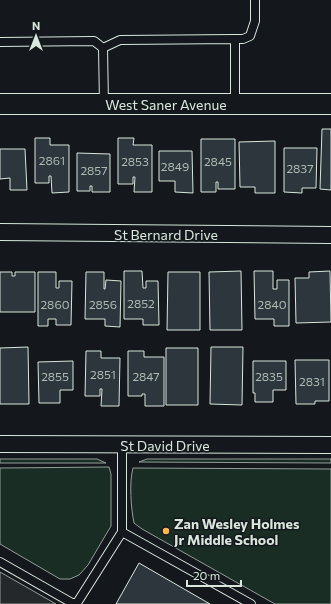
<svg xmlns="http://www.w3.org/2000/svg" width="331" height="604" viewBox="0 0 331 604" font-family="Commissioner,sans-serif">
<style>
.green{fill:#1a2d24;stroke:#939e99}
.parking{fill:#24282b;stroke:#939e99}
.building{fill:#2c363c;stroke:#d8e6dc}
.lines{fill:none;stroke-linecap:round;stroke-linejoin:round}
.service-casing{stroke:#d8e6dc;stroke-width:10}
.minor-casing{stroke:#d8e6dc;stroke-width:18}
.tertiary-casing{stroke:#d8e6dc;stroke-width:22}
.service{stroke:#14181c;stroke-width:8}
.minor{stroke:#14181c;stroke-width:16}
.tertiary{stroke:#14181c;stroke-width:20}
.poi-dot{fill:#ffb74d;stroke:#14181c;stroke-width:1.5}
.labels{text-anchor:middle;dominant-baseline:central;stroke-width:3;stroke-linejoin:round;paint-order:stroke}
.number-label{font-size:12px;fill:#adbab4}
.street-label{font-size:14px;fill:#d8e6dc;stroke:#14181c}
.poi-label{font-size:14px;font-weight:bold;fill:#d8e6dc;stroke:#14181c;text-anchor:start}
</style>
<rect width="100%" height="100%" fill="#14181c"/>
<path class="green" d="M0,459H97L106,463H0Z
M147,459H331V463L139,462Z
M109,467L111,474V526L88,565L79,575L70,579H60L0,544V468Z
M133,468L331,469V604H275L142,529L134,523C131,508 129,483 133,468Z"/>
<path class="parking" d="M0,572L56,604H0Z"/>
<path class="building" d="M322,129H331V190L320,189Z
M35,138H50V145H69V192L52,193L51,176H49V183H35Z
M118,138H134L133,145H152V192H134L135,177H133V184H118Z
M201,139H235V189H218V182H216V192H201Z
M275,141V193H255V187H240L239,142Z
M284,148H317L316,188H302V193L284,192Z
M0,149H25L27,190H10V178L0,179Z
M159,151H192L193,193L175,192V181H159Z
M77,153L110,154V192H92V186H90V191H77Z
M124,271H142L143,288H146V281H158L159,325H143V319H124Z
M241,271L242,330H210L209,272Z
M254,271H273V289H277V280H289V326H274V319H255Z
M330,271L331,322L296,323L295,278H309V272Z
M0,272H12V276H15V272H35V312H0Z
M38,272H56V288H59V281H72L71,325H56V319H48V326H38Z
M86,272H104V289H105L106,280L121,281L120,327L105,326V319H85Z
M168,272H200V330H167Z
M28,347L29,404H0V348Z
M211,347H243L242,405L210,404Z
M166,348H198V405H166Z
M86,351H101V358H120L119,406H101L102,389H100V396H85Z
M128,351H144V357H164V406H145V394H142V396H128Z
M295,360H329V401H315V404H296Z
M73,361V390H60V403H39L38,362Z
M253,361H286V390H273V402H255V393H253Z
M139,563L210,604H116Z"/>
<g class="lines">
<defs>
<path id="service" d="M235,39H243L250,36L255,21V0
M0,42L94,41L103,48L120,40L235,39V104
M103,48L104,104
M122,532L251,604
M0,562L72,603H77L122,532V444"/>
<path id="minor" d="M0,232L331,235
M0,444L331,445"/>
<path id="tertiary" d="M0,104H331"/>
</defs>
<use href="#service" class="service-casing"/>
<use href="#minor" class="minor-casing"/>
<use href="#tertiary" class="tertiary-casing"/>
<use href="#service" class="service"/>
<use href="#minor" class="minor"/>
<use href="#tertiary" class="tertiary"/>
</g>
<circle class="poi-dot" cx="166" cy="531" r="4"/>
<g class="labels">
<g class="number-label">
<text x="52" y="160">2861</text>
<text x="135" y="161">2853</text>
<text x="218" y="161">2845</text>
<text x="175" y="166">2849</text>
<text x="300" y="168">2837</text>
<text x="94" y="170">2857</text>
<text x="141" y="303">2852</text>
<text x="55" y="304">2860</text>
<text x="103" y="304">2856</text>
<text x="272" y="304">2840</text>
<text x="103" y="374">2851</text>
<text x="55" y="376">2855</text>
<text x="146" y="376">2847</text>
<text x="269" y="376">2835</text>
<text x="312" y="381">2831</text>
</g>
<g class="street-label">
<text x="166" y="104">West Saner Avenue</text>
<text x="166" y="234">St Bernard Drive</text>
<text x="165" y="445">St David Drive</text>
</g>
<g class="poi-label">
<text x="174" y="523">Zan Wesley Holmes<tspan x="174" dy="16">Jr Middle School</tspan></text>
</g>
</g>
<g transform="translate(36 36)" stroke="#14181c" stroke-width="3" paint-order="stroke">
<path d="M0-3L7 15L0 10L-7 15Z" fill="#d8e6dc"/>
<text y="-6" font-size="11" font-weight="bold" text-anchor="middle" fill="#d8e6dc">N</text>
</g>
<path d="M187 580v6h54v-6" fill="none" stroke="#d8e6dc" stroke-width="2"/>
<text x="193" y="580" font-size="12" fill="#d8e6dc" stroke="#14181c" stroke-width="3" paint-order="stroke">20 m</text>
</svg>
